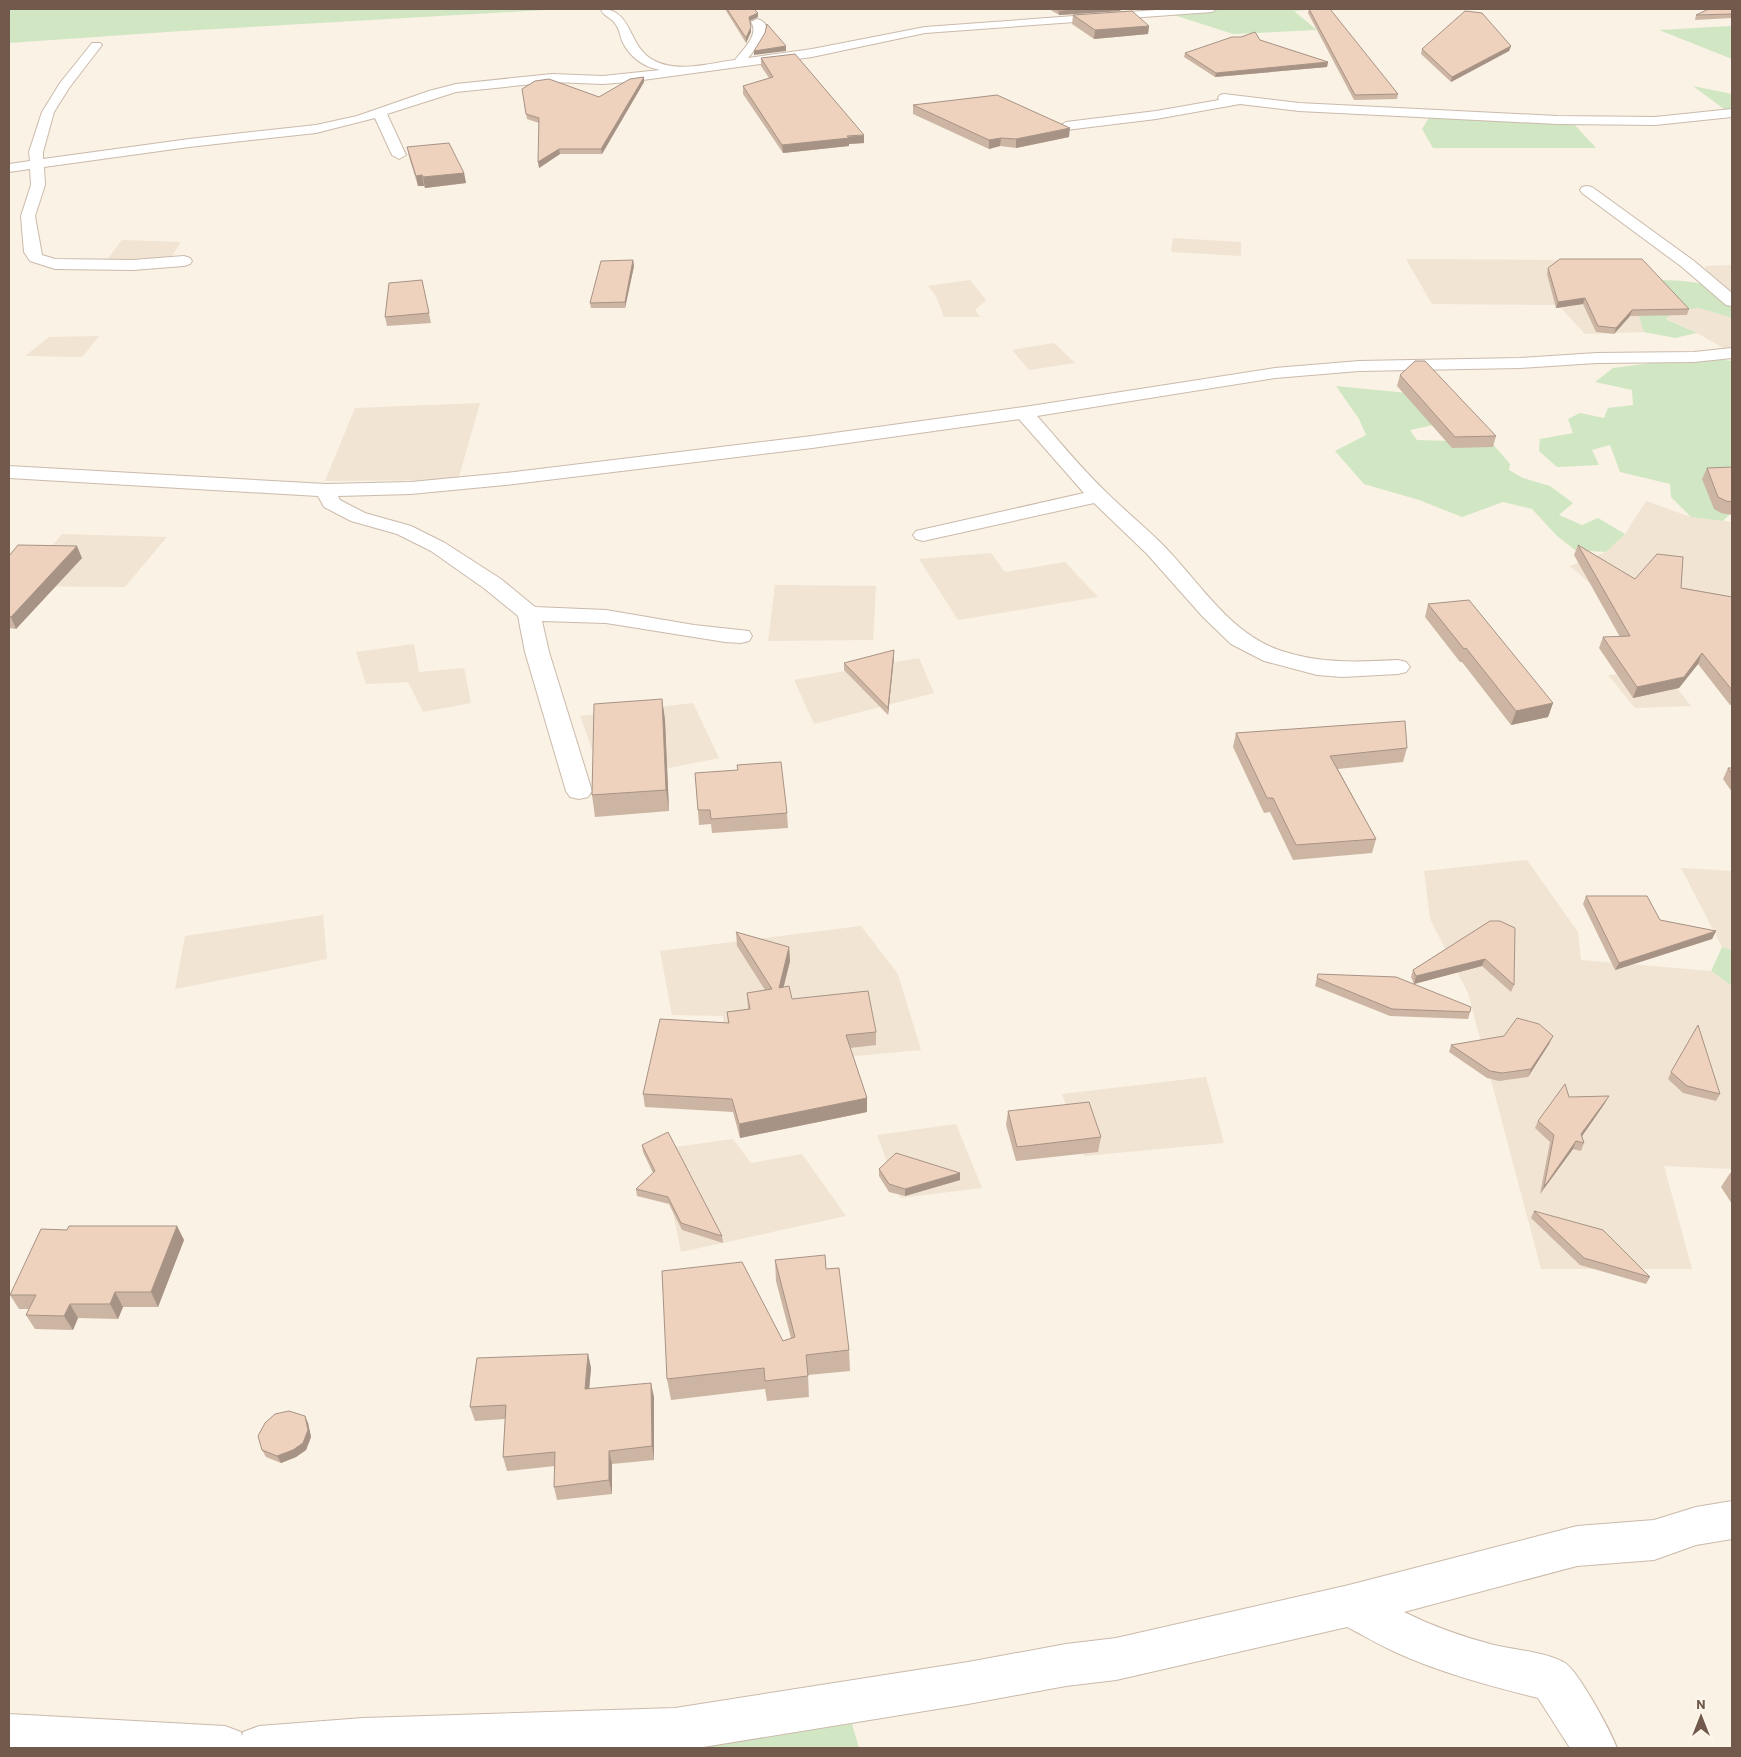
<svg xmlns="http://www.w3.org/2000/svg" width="1741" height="1757" viewBox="0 0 1741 1757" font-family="Barlow,sans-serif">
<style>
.residential{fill:#f1e4d3}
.green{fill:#d1e7c4}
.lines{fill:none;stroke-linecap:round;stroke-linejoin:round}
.minor-casing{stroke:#cbbaab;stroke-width:2}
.minor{fill:#fff;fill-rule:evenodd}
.wall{fill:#cdb5a3}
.shaded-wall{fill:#a79385}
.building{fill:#eed2be;stroke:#a79385}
</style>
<rect width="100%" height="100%" fill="#faf2e4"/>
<path class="residential" d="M1173,238L1241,242V256L1171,252Z
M122,240L181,242L170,259L106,261Z
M1406,259L1586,260L1615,288L1639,317L1644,332L1585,334L1558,305L1432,304Z
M1732,265V301L1722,299L1709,286L1705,266Z
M970,280L986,300L975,310L980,317H944L936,296L928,286Z
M1699,308L1732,318V353L1697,333L1665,318L1673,311Z
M99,336L82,357L25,356L49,337Z
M1054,343L1075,363L1029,370L1012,350Z
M480,403L458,480L325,481L355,408Z
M1646,501L1691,517L1732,522V658L1625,614L1570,566L1606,552L1625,534Z
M62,534L167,537L125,587L18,586Z
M991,553L1005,572L1065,562L1098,597L958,620L919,559Z
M775,585L876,586L873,640L768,641Z
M414,644L419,672L464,668L471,703L423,712L408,682L366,684L356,652Z
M919,658L934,693L814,724L794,680Z
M1665,673L1691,706L1635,708L1608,675Z
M693,703L719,758L643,773L592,749L580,716Z
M1527,860L1578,932L1581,960L1711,971L1732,986V1169L1664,1166L1692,1269H1541L1468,993L1430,919L1424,871Z
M1681,868L1732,871V950L1722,947Z
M323,915L327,959L175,989L185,936Z
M861,926L898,974L921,1050L724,1068L723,1016L672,1015L660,951Z
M1206,1077L1224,1143L1084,1156L1062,1094Z
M956,1124L982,1188L900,1198L877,1135Z
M733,1139L751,1163L802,1154L846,1216L681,1252L660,1149Z"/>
<path class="green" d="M9,9H562L182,31L9,43Z
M1155,9H1315L1294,11L1317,30L1233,34Z
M1732,26V59L1659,30Z
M1693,86L1732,94V115Z
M1430,116L1573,123L1596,148H1433L1422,129Z
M1635,280C1659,280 1683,279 1706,285C1717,288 1715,298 1732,301V318L1699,308L1673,311L1666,319L1697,333L1675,338L1644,332L1639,317L1615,288Z
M1708,358L1732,361V512L1723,521L1691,517L1671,497L1670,484L1620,472L1610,445L1592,450L1599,465L1557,467L1539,451L1540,439L1573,433L1568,419L1580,413L1604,418L1608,408L1633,405L1632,390L1595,382L1613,368L1675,360Z
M1336,386L1408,393L1447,422L1410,430L1417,440L1491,442L1510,464L1509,470L1523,478L1550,486L1573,503L1559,515L1582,525L1598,518L1625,534L1606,552L1575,550L1557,536L1532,509L1503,502L1462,517L1419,500L1364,484L1335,451L1366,435L1359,419Z
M1722,947L1732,950V986L1711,971Z
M848,1710L859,1748H665Z"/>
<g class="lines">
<defs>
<path id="minor" d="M601,9C634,9 627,48 655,61C679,73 710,63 735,60C742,50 760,35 751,22L757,19C779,24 755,49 748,58L812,49L925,27L1170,9H1217L1212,12L925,33L812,57L628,82L603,84L552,82L456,92L387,114L406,155L399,159L392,155L375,118L316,133L189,147L44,167L45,185L35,216L42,255L55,259L133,260L184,256L190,258L192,261L190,264L184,266L133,270L55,269L30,261L24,252L21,216L31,185L30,169L9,172V164L30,161L29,152L42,112L60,83L92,43H100L102,45L69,88L54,112L43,152V159L189,139L316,125L357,116L429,91L456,84L552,74L603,76L660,70C644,67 631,58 623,43C620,37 620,30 616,25C613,18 602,16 601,9Z
M1224,94L1299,103L1557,116L1655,117L1732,109V117L1655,125L1557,124L1299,111L1240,104L1156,119L1066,130L1059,126L1066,122L1156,111L1219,100L1218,98L1220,95Z
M1587,186L1592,187L1694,261L1732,293V306L1726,305L1682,267L1582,193L1580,190L1582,187Z
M1732,348V358L1694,362L1597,363L1520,368L1359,371L1275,378L1037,416C1060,442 1082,469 1106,492C1124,510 1144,526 1162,544C1199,581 1229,634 1282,651C1321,664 1358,662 1398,660L1406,662L1410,667L1406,672L1398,674L1342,677L1317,675L1264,661L1231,644L1203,617L1147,554L1094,503L923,541L916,539L913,535L916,531L1084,493L1019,419L812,448L505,485L411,494L338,496L340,500L365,513L411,526L445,543L501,579L535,607L606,610L694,625L749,631L752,636L749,641L741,643L725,642L606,623L542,621L549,652L592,791L588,797L579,799L570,797L566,791L525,652L518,616L485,589L431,551L397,534L351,521L324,507L318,496L9,478V466L326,484L411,482L505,473L812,436L1024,407L1275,368L1359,361L1520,358L1597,353L1694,352Z
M1732,1501V1539L1696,1545L1654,1560L1577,1566L1404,1612C1432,1626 1463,1637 1494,1645C1515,1650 1547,1652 1565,1663C1579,1672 1611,1732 1617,1748H1570L1538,1698C1490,1686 1441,1673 1395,1652C1379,1645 1363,1635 1347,1627L1116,1680L1066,1686L968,1704L697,1748H9V1714L225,1726L241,1732L242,1736L243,1732L259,1726L363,1718L675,1708L968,1662L1066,1644L1116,1638L1349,1585L1577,1526L1654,1520L1696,1507Z"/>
</defs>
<use href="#minor" class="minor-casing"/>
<use href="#minor" class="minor"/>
</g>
<path class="wall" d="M725,9H754L758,17L750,21L751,32L746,43Z
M1049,9H1121L1120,11L1059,15Z
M1309,9L1398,94L1397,99L1354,100L1308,13Z
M1732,9V18L1695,20L1696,15Z
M1073,15L1149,26L1148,34L1094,39L1072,24Z
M1260,40L1328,62L1327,67L1215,77L1184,57L1185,53Z
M1511,46L1509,51L1451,82L1421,54L1422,49Z
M761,58L864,143L849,144V146L783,153L743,94V86L769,78L761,66Z
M644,77V82L602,154H560L539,168V123L527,119L522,89L599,97Z
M913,105L1069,137L1016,148L1000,146L989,149L913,114Z
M407,147L464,173L466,183L425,188L424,186H418L409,157Z
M633,260L634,266L625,308H591L590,303Z
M1548,268L1689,309L1687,315L1630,316L1614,334L1596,332L1583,304L1556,308L1547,274Z
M422,280L431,323L387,326L385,317Z
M1400,375L1496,436L1493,447L1452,448L1397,386Z
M1732,467V515L1721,513L1714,509L1702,479L1707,468Z
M1578,545L1635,579L1732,597V705H1730L1698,664L1679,688L1633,698L1599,648L1603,637H1620L1574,555Z
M9,556L82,558L16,629L9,628Z
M1428,604L1553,703L1548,717L1511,725L1462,662H1460L1425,617Z
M894,657L888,715L844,670V663Z
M662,699L665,720L669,811L595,817L592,795Z
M1236,733L1407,748L1403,762L1338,769L1376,839L1372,853L1293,860L1270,812L1264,813L1233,747Z
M1728,768H1732V792L1723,779Z
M695,773L787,813L788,828L712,833L711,824L699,825Z
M1586,896L1660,920L1716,931L1712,939L1615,970L1583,904Z
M1490,921L1514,985L1511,992L1482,966L1414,984L1411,977L1413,970Z
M736,932L789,947L790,961L783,987L792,999L876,1032V1045L850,1048L867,1098V1112L740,1138L733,1112L645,1107L643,1094L728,1023L727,1012L748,1009L747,993L765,990L737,946Z
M1318,974L1470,1012L1468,1019L1390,1016L1315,986Z
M1553,1036L1549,1044L1528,1077L1499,1081L1487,1078L1449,1052L1451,1045Z
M1671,1072L1720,1094L1716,1101L1683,1093L1668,1079Z
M1569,1097L1605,1103L1582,1136L1584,1143L1581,1151L1573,1149L1540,1194L1550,1142L1535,1128L1538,1121Z
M1008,1111L1101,1137L1098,1152L1016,1161L1006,1125Z
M642,1145L722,1236L723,1243L682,1230L669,1204L637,1196L636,1189L653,1173L643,1152Z
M879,1169L960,1173V1180L905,1196L889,1192L879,1176Z
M1732,1172V1204L1721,1187L1730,1173Z
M1534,1211L1650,1277L1646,1284L1580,1265L1531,1218Z
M177,1226L184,1240L158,1307H123L118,1319L78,1318L73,1330L35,1329L26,1315L29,1309H19L10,1295L67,1230Z
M775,1260L826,1269L849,1350L850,1371L808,1375L809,1397L767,1401L765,1389L671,1400L667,1379L791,1338L776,1281Z
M588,1354L591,1368L589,1389L654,1397V1460L612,1464V1494L557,1500L554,1487L555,1466L507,1471L503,1457L505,1419L475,1421L470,1407Z
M305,1416L308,1423L311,1437L306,1450L296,1457L281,1463L266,1457L262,1450Z"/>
<path class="shaded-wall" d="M1089,9H1121L1120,11L1059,15V11Z
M758,13V17L749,21V17Z
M1149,26L1148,34L1094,39L1095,30Z
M751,27V32L746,43V38Z
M786,46V51L754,55V51Z
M1511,46L1509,51L1451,82L1452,77Z
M1328,62L1327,67L1215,77L1216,73Z
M644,77V82L602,154L601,149Z
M1070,128L1069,137L1016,148V139Z
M864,135V143L849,144V146L783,153L782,145Z
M1001,138L1000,146L989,149V140Z
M559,149L560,154L539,168L538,162Z
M464,173L466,183L425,188L423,177Z
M422,175L424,186H418L416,176Z
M633,260L634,266L625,308V302Z
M1585,298L1583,304L1556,308L1558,302Z
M1632,310L1630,316L1614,334L1616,328Z
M77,546L82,558L16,629L11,617Z
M894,650V657L888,715V708Z
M1702,653L1698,664L1679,688L1633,698L1637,687Z
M662,699L665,720L669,811L666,790Z
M1553,703L1548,717L1511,725L1516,711Z
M1716,931L1712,939L1615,970L1619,963Z
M789,947L790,961L780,1002L779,988Z
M1485,959L1482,966L1414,984L1416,976Z
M1553,1036L1549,1044L1528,1077L1531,1069Z
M1609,1096L1605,1103L1578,1142L1581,1134Z
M867,1098V1112L740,1138L739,1124Z
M1576,1141L1573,1149L1540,1194L1544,1187Z
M960,1173V1180L905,1196V1189Z
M177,1226L184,1240L158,1307L151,1292Z
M115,1292L123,1307L118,1319L110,1304Z
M70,1304L78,1318L73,1330L64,1316Z
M588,1354L591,1368L588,1403L585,1389Z
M651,1383L654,1397V1460L652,1446Z
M305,1416L308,1423L311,1437L306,1450L296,1457L281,1463L277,1456Z
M609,1451L612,1464V1494L609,1480Z"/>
<path class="building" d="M727,9H754L758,13L749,17L751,27L746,38Z
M1056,9H1089L1059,11Z
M1309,9H1330L1398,94L1355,95Z
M1709,9H1732V14L1696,15Z
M1132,11L1149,26L1095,30L1073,15Z
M1465,11L1482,13L1511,46L1452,77L1422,49Z
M767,24L786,46L754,51L765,33Z
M1255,32L1260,40L1328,62L1216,73L1185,53L1232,37H1241Z
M795,54L864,135L847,136L849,138L782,145L743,86L773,77L761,58Z
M644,77L601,149H559L538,162L539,118L526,114L522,89L535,81L549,79L599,97L630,79Z
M997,95L1070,128L1016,139L1001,138L989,140L913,105Z
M449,143L464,173L423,177L422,175L416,176L407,147Z
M1560,259H1642L1689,309L1632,310L1616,328L1598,326L1585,298L1558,302L1548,268Z
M633,260L625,302L590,303L601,261Z
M422,280L429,313L385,317L389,283Z
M1415,361H1425L1496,436L1455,437L1400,375Z
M1732,467V502L1726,501L1718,497L1707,468Z
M18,545L77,546L11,617L9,616V556Z
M1578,545L1635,579L1657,554L1683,557L1681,588L1732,597V690L1702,653L1684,677L1637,687L1603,637L1630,636Z
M1469,600L1553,703L1516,711L1466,648L1464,649L1428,604Z
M894,650L888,708L844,663Z
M662,699L666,790L592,795L594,704Z
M1405,721L1407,748L1330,756L1376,839L1296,845L1273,798H1267L1236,733Z
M781,762L787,813L711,819L710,810H698L695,773L738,770L737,765Z
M1728,768H1732V774Z
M1586,896H1647L1660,920L1716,931L1619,963Z
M1490,921H1500L1515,928L1514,985L1485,959L1416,976L1413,970Z
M736,932L789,947L779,988L789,986L792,999L868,991L876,1032L846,1035L867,1098L739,1124L732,1099L643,1094L660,1019L729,1023L727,1012L750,1009L747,993L772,989Z
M1318,974L1396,977L1471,1007L1470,1012L1392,1009L1317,978Z
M1517,1018L1539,1024L1553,1036L1531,1069L1502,1073L1490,1071L1451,1045L1504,1036Z
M1698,1025L1720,1094L1687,1086L1671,1072Z
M1565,1084L1569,1097L1609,1096L1581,1134L1584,1143L1576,1141L1544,1187L1554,1135L1538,1121Z
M1089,1102L1101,1137L1017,1147L1008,1111Z
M668,1132L722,1236L681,1223L668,1197L636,1189L655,1171L642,1145Z
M896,1153L960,1173L905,1189L889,1184L879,1169Z
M1534,1211L1603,1230L1650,1277L1584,1258Z
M69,1226H177L151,1292H115L110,1304H70L64,1316L26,1315L36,1295H10L41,1229L67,1230Z
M825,1255L826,1269L839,1268L849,1350L806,1355L808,1376L765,1381L764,1368L667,1379L662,1271L742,1262L783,1341L795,1337L775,1260Z
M588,1354L585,1389L651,1383L652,1446L609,1451V1480L554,1487L555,1452L503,1457L506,1405L470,1407L477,1358Z
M289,1411L305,1416L308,1430L303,1443L293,1450L277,1456L262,1450L258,1436L265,1423L275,1414Z"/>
<rect width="1741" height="1757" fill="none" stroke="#71594c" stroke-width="20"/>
<g transform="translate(1701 1717)" stroke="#fef6ea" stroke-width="4" paint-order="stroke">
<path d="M0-4L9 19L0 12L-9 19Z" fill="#71594c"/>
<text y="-8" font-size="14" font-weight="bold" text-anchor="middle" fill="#71594c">N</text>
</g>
</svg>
